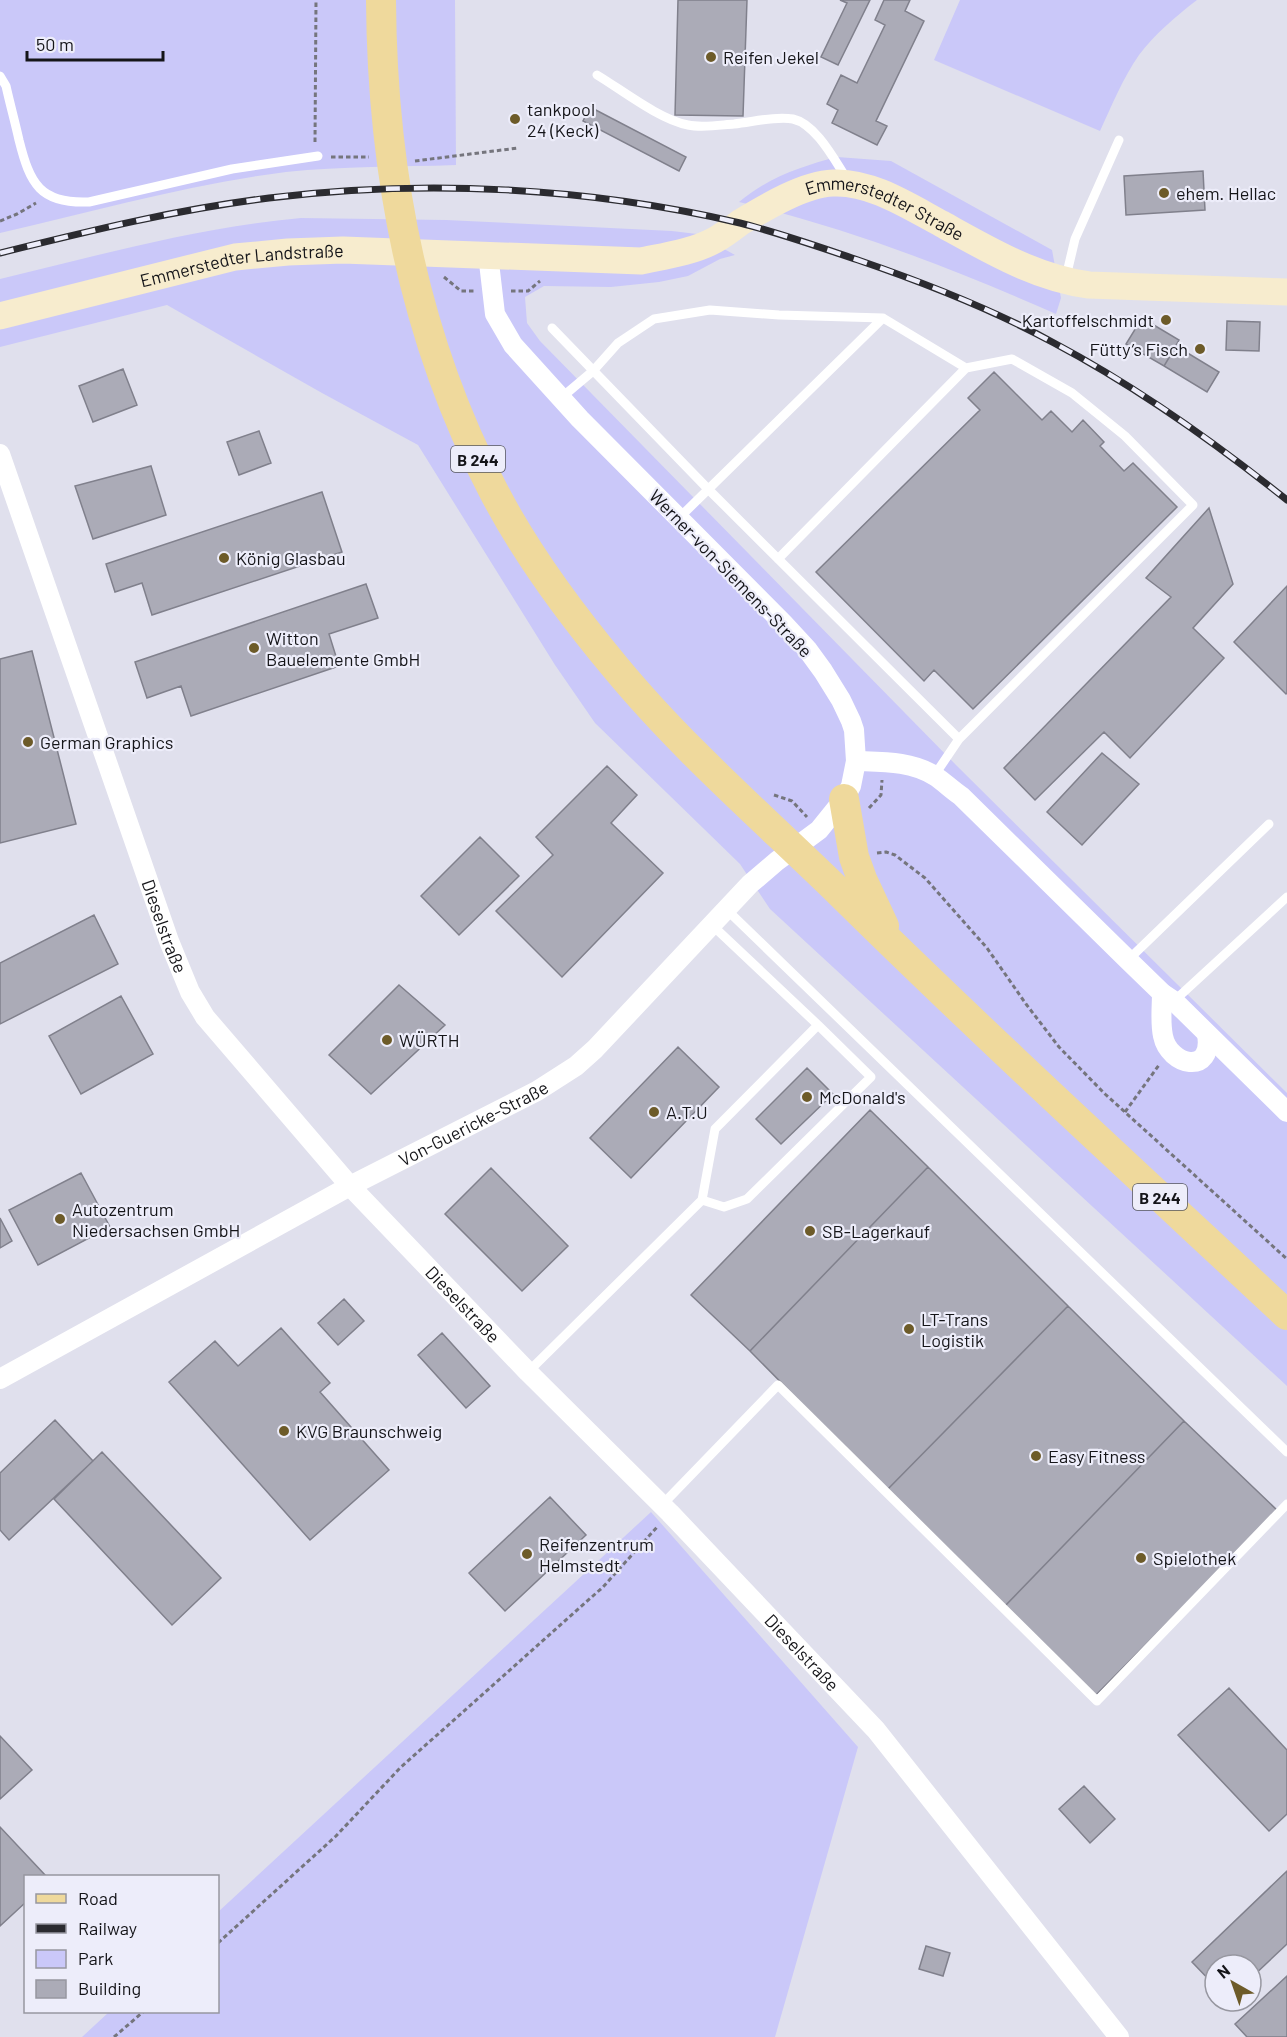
<svg xmlns="http://www.w3.org/2000/svg" width="1287" height="2037" viewBox="0 0 1287 2037" font-family="Barlow,sans-serif">
<style>
.green{fill:#cac8f9}
.building{fill:#ababb7;stroke:#80808c;stroke-width:1.5}
.lines{fill:none;stroke-linecap:round;stroke-linejoin:round}
.path{stroke:#75757d;stroke-width:3;stroke-dasharray:4.5 3;stroke-linecap:butt}
.service{stroke:#fff;stroke-width:9}
.minor{stroke:#fff;stroke-width:20}
.secondary{stroke:#f7ecce;stroke-width:27}
.primary{stroke:#efd99c;stroke-width:30}
.rail-casing{stroke:#2b2b30;stroke-width:7}
.rail{stroke:#ededfa;stroke-width:4.5;stroke-dasharray:14;stroke-linecap:butt}
.poi-dot{fill:#6d5b29;stroke:#ededfa;stroke-width:2}
.labels{text-anchor:middle;dominant-baseline:central;stroke-width:4.5;stroke-linejoin:round;paint-order:stroke}
.shield{fill:#ededfa;stroke:#56565c;stroke-width:1.5}
.shield-label{font-size:16px;font-weight:bold;fill:#151519}
.poi-label{font-size:18px;fill:#151519;stroke:#ededfa;text-anchor:start}
.street-label{font-size:18px;fill:#151519;stroke:#ededfa}
</style>
<rect width="100%" height="100%" fill="#e0e0ed"/>
<path class="green" d="M0,0H455L456,165C400,167 342,166 286,172C190,184 95,211 0,233Z
M960,0H1197C1176,16 1155,34 1139,55C1123,78 1112,105 1100,131L934,60Z
M837,157L891,161L1052,250L1061,298L1056,314C952,268 850,229 739,202C767,178 802,166 837,157Z
M301,218L446,220L672,231L697,234L735,255L720,259L688,276L659,282L611,287L544,286L525,297L527,323L540,341L956,765L1287,1093V1386L770,909L740,864L595,723L555,665L418,445L322,393L167,305L0,347V279C100,255 199,227 301,218Z
M651,1512L858,1747L775,2037H82L109,2012H218V1912Z"/>
<path class="building" d="M678,0H747L743,116L675,115Z
M840,0H870L838,65L821,57L847,3Z
M884,0H910L905,11L924,21L876,121L887,126L877,145L832,123L838,110L827,104L841,75L857,83L885,25L875,20Z
M590,107L686,157L679,171L583,121Z
M1203,171L1205,210L1126,215L1124,176Z
M1142,318L1179,340L1164,366L1126,344Z
M1227,321L1260,322L1259,351L1226,350Z
M1176,346L1219,372L1207,392L1164,366Z
M123,369L137,405L93,422L79,386Z
M994,372L1042,420L1051,411L1072,432L1083,420L1104,442L1100,446L1124,471L1133,463L1177,507L973,709L934,670L924,681L816,572L980,410L968,398Z
M259,431L271,463L239,475L227,442Z
M151,466L166,515L93,539L75,486Z
M322,492L342,552L152,615L142,583L115,592L106,564Z
M1209,508L1233,584L1193,628L1224,658L1130,758L1104,732L1035,800L1004,768L1171,597L1146,578Z
M366,584L378,618L329,634L339,666L191,716L181,686L147,698L135,662Z
M1287,586V693L1286,694L1234,642Z
M32,651L76,824L0,843V659Z
M1102,753L1139,784L1082,845L1047,812Z
M607,766L637,795L611,823L663,873L562,977L496,911L553,855L536,837Z
M480,837L519,876L459,935L421,896Z
M94,915L118,964L0,1024V963Z
M399,985L445,1025L371,1094L329,1055Z
M121,996L153,1054L81,1094L49,1036Z
M678,1047L719,1087L631,1178L590,1138Z
M807,1068L833,1094L781,1144L756,1119Z
M870,1110L928,1167L750,1351L691,1295Z
M928,1167L1068,1306L887,1490L750,1351Z
M491,1168L568,1246L522,1291L445,1214Z
M81,1173L110,1227L38,1265L9,1210Z
M0,1218L12,1241L0,1248Z
M344,1299L364,1321L338,1345L318,1323Z
M1068,1306L1184,1421L1005,1606L887,1490Z
M281,1328L330,1383L320,1392L389,1470L310,1540L169,1382L215,1341L238,1366Z
M442,1333L490,1386L466,1408L418,1355Z
M55,1420L93,1461L9,1540L0,1530V1473Z
M1184,1421L1278,1511L1096,1695L1005,1606Z
M102,1452L221,1578L172,1625L54,1499Z
M550,1497L586,1535L505,1611L469,1573Z
M1229,1688L1287,1750V1814L1269,1831L1178,1735Z
M0,1736L32,1770L0,1799Z
M1084,1786L1115,1819L1090,1843L1059,1809Z
M0,1827L46,1876H26V1902L0,1926Z
M1287,1871V1944L1251,1978V1965H1215V1986L1192,1962Z
M926,1946L950,1953L943,1976L919,1969Z
M1287,1976V2037H1247L1235,2024Z"/>
<g class="lines">
<path class="path" d="M315,142L316,0
M331,157H369
M415,161L518,148
M0,221L17,214L36,203
M444,277L461,291H474
M511,291H528L540,281
M774,795L792,801L807,817
M869,808L881,795L882,780
M877,853L886,852L895,855L925,878L987,948L1026,1004L1059,1047L1105,1094L1287,1259
M1125,1112L1159,1065
M218,1943L336,1836L400,1768L603,1587L658,1526
M114,2037L143,2012"/>
<path class="service" d="M597,75C622,90 660,120 688,125C702,128 720,125 734,124C753,122 775,116 793,119C816,124 835,161 847,179
M0,76L6,86C10,104 15,122 19,140C30,184 40,204 89,202L232,169L318,156
M1066,277L1075,239L1119,140
M552,328L708,489L959,739
M561,398L593,371L618,343L654,319L710,310L779,315L883,318L966,368L1012,359L1072,393L1125,436L1193,505L959,739L934,776
M679,518L883,318
M778,559L966,368
M727,910L1287,1452
M1128,960L1269,824
M1174,1001L1287,897
M702,1200L724,1207L747,1199L871,1077L818,1025
M528,1372L702,1200L715,1129L818,1025L712,925
M662,1505L778,1385L1097,1701L1287,1504"/>
<g class="minor">
<path id="s1" d="M0,454L169,941L190,992L205,1017L350,1186L528,1372L670,1513L876,1730L1119,2037"/>
<path d="M856,761C883,762 911,761 935,776C944,782 952,790 961,796L1128,960L1162,993L1174,1001L1287,1112"/>
<path d="M1162,993C1162,1006 1160,1022 1163,1036C1169,1066 1214,1076 1207,1034"/>
<path id="s2" d="M0,1379L350,1186L537,1091L576,1066L595,1049L750,884L777,861L819,830L844,799L851,786L856,761L854,730L851,721L841,700L823,671L807,649L783,623L580,419L513,345L495,314L488,254"/>
</g>
<path class="secondary" id="s3" d="M0,316L235,257L288,252L343,250L641,261C665,256 693,252 715,240C724,235 733,228 741,222C766,207 804,184 833,183C871,181 910,207 942,224C989,250 1036,278 1089,285L1287,292"/>
<path class="primary" d="M381,0C382,170 414,339 493,490C526,554 570,613 616,668C683,749 764,819 839,892C985,1036 1137,1175 1287,1315
M844,799L854,857L862,879L884,926"/>
<defs>
<path id="rail" d="M0,253C89,231 178,209 269,198C425,179 587,187 740,223C780,233 819,247 858,260C925,283 992,309 1054,343C1137,387 1213,441 1287,500"/>
</defs>
<use href="#rail" class="rail-casing"/>
<use href="#rail" class="rail"/>
</g>
<g class="poi-dot">
<circle cx="711" cy="57" r="6"/>
<circle cx="515" cy="119" r="6"/>
<circle cx="1164" cy="193" r="6"/>
<circle cx="1166" cy="320" r="6"/>
<circle cx="1200" cy="349" r="6"/>
<circle cx="224" cy="558" r="6"/>
<circle cx="254" cy="648" r="6"/>
<circle cx="28" cy="742" r="6"/>
<circle cx="387" cy="1040" r="6"/>
<circle cx="807" cy="1097" r="6"/>
<circle cx="654" cy="1112" r="6"/>
<circle cx="60" cy="1219" r="6"/>
<circle cx="810" cy="1231" r="6"/>
<circle cx="909" cy="1329" r="6"/>
<circle cx="284" cy="1431" r="6"/>
<circle cx="1036" cy="1456" r="6"/>
<circle cx="527" cy="1554" r="6"/>
<circle cx="1141" cy="1558" r="6"/>
</g>
<g class="labels">
<g class="shield">
<rect x="451" y="446" width="54" height="26" rx="4.5"/>
<rect x="1133" y="1184" width="54" height="26" rx="4.5"/>
</g>
<g class="shield-label">
<text x="478" y="459">B 244</text>
<text x="1160" y="1197">B 244</text>
</g>
<g class="poi-label">
<text x="723" y="57">Reifen Jekel</text>
<text x="527" y="109">tankpool<tspan x="527" dy="21">24 (Keck)</tspan></text>
<text x="1176" y="193">ehem. Hellac</text>
<text x="1154" y="320" text-anchor="end">Kartoffelschmidt</text>
<text x="1188" y="349" text-anchor="end">Fütty’s Fisch</text>
<text x="236" y="558">König Glasbau</text>
<text x="266" y="638">Witton<tspan x="266" dy="21">Bauelemente GmbH</tspan></text>
<text x="40" y="742">German Graphics</text>
<text x="399" y="1040">WÜRTH</text>
<text x="819" y="1097">McDonald's</text>
<text x="666" y="1112">A.T.U</text>
<text x="72" y="1209">Autozentrum<tspan x="72" dy="21">Niedersachsen GmbH</tspan></text>
<text x="822" y="1231">SB-Lagerkauf</text>
<text x="921" y="1319">LT-Trans<tspan x="921" dy="21">Logistik</tspan></text>
<text x="296" y="1431">KVG Braunschweig</text>
<text x="1048" y="1456">Easy Fitness</text>
<text x="539" y="1544">Reifenzentrum<tspan x="539" dy="21">Helmstedt</tspan></text>
<text x="1153" y="1558">Spielothek</text>
</g>
<g class="street-label">
<text stroke="none"><textPath href="#s3" startOffset="915">Emmerstedter Straße</textPath></text>
<text stroke="none"><textPath href="#s3" startOffset="248">Emmerstedter Landstraße</textPath></text>
<text transform="translate(731 573) rotate(46)">Werner-von-Siemens-Straße</text>
<text stroke="none"><textPath href="#s1" startOffset="500">Dieselstraße</textPath></text>
<text stroke="none"><textPath href="#s2" startOffset="538">Von-Guericke-Straße</textPath></text>
<text stroke="none"><textPath href="#s1" startOffset="986">Dieselstraße</textPath></text>
<text stroke="none"><textPath href="#s1" startOffset="1472">Dieselstraße</textPath></text>
</g>
</g>
<rect x="24" y="1875" width="195" height="138" fill="#ededfa" stroke="#9797a0" stroke-width="1.5"/>
<rect x="36" y="1894" width="30" height="9" fill="#efd99c" stroke="#9797a0" stroke-width="1.5"/>
<text x="78" y="1905" font-size="18" fill="#151519">Road</text>
<rect x="36" y="1924" width="30" height="9" fill="#2b2b30" stroke="#9797a0" stroke-width="1.5"/>
<text x="78" y="1935" font-size="18" fill="#151519">Railway</text>
<rect x="36" y="1950" width="30" height="18" fill="#cac8f9" stroke="#9797a0" stroke-width="1.5"/>
<text x="78" y="1965" font-size="18" fill="#151519">Park</text>
<rect x="36" y="1980" width="30" height="18" fill="#ababb7" stroke="#9797a0" stroke-width="1.5"/>
<text x="78" y="1995" font-size="18" fill="#151519">Building</text>
<g transform="translate(1233 1983) rotate(320)"><circle r="28" fill="#ededfa" stroke="#9797a0" stroke-width="1.5"/>
<path d="M0-4.5L10 22L0 15L-10 22Z" fill="#6d5b29"/>
<text y="-9" font-size="16" font-weight="bold" text-anchor="middle" fill="#151519">N</text>
</g>
<path d="M27 51v9h136v-9" fill="none" stroke="#151519" stroke-width="3"/>
<text x="36" y="51" font-size="18" fill="#151519" stroke="#ededfa" stroke-width="4.5" paint-order="stroke">50 m</text>
</svg>
